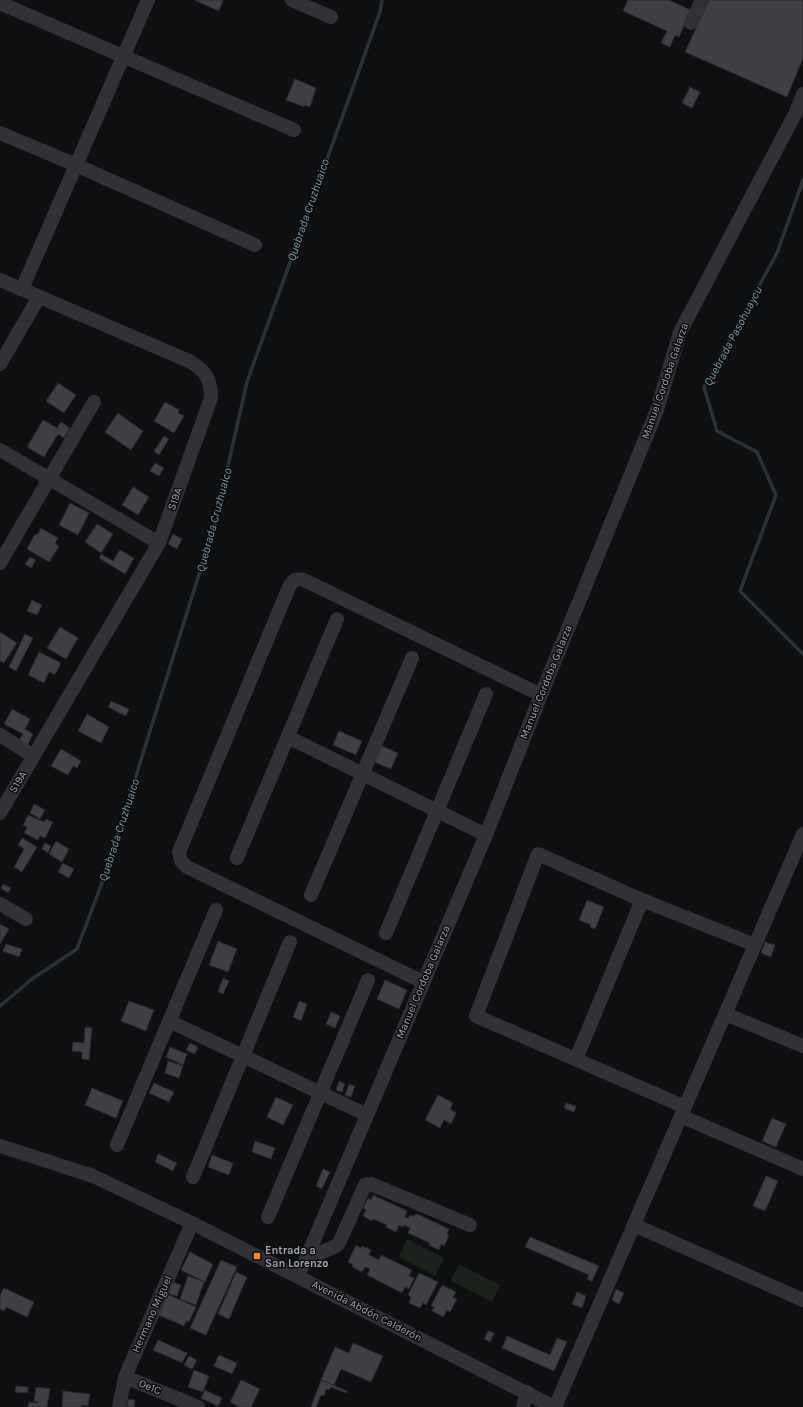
<svg xmlns="http://www.w3.org/2000/svg" width="803" height="1407" viewBox="0 0 803 1407" font-family="Karla,sans-serif">
<style>
.green{fill:#1c231c}
.lines{fill:none;stroke-linecap:round;stroke-linejoin:round}
.stream{stroke:#293439;stroke-width:3.5}
.building{fill:#3e4044;stroke:#292a2d}
.minor{stroke:#313236;stroke-width:14}
.poi-dot{fill:#f18c27;stroke:#0b0b0c;stroke-width:1.5}
.labels{text-anchor:middle;dominant-baseline:central;stroke-width:3;stroke-linejoin:round;paint-order:stroke}
.street-label{font-size:11px;fill:#a0a9b2;stroke:#0b0b0c}
.poi-label{font-size:11px;font-weight:bold;fill:#a0a9b2;stroke:#0b0b0c;text-anchor:start}
.water-label{font-size:12px;font-style:italic;fill:#779dae;stroke:#0b0b0c}
</style>
<rect width="100%" height="100%" fill="#0f1011"/>
<path class="green" d="M407,1239L444,1258L435,1276L399,1257Z
M459,1264L500,1285L492,1302L451,1281Z"/>
<g class="lines">
<path class="stream" d="M803,180L777,253L704,387L717,431L757,452L776,495L740,591L803,654
M0,1006L32,979L77,949L106,872L215,523L247,382L380,12L382,0"/>
</g>
<path class="building" d="M194,0H223L219,11Z
M628,0H669L691,10L679,37L675,35L670,47L661,43L667,31L623,11Z
M709,0H803V58L787,97L685,52Z
M295,79L316,88L310,107L305,105L304,107L286,100Z
M690,87L700,92L692,108L682,103Z
M58,383L76,395L64,413L46,401Z
M165,402L179,410L178,413L184,416L174,433L154,421Z
M118,413L143,431L131,450L105,432Z
M43,420L57,428L61,422L70,428L64,438L58,434L44,457L27,447Z
M164,436L169,439L159,455L154,451Z
M155,463L164,468L159,476L150,471Z
M133,487L149,497L138,515L122,505Z
M70,503L89,513L78,535L59,525Z
M97,524L113,534L101,553L85,542Z
M41,528L58,538L55,543L59,546L49,562L27,549L35,534L37,535Z
M173,534L182,539L177,549L168,544Z
M120,550L134,558L125,574L99,558L101,554L113,561Z
M30,557L36,560L31,568L25,564Z
M32,600L42,605L37,615L27,611Z
M60,627L78,638L66,659L47,648Z
M0,632L17,643L4,663L0,661Z
M25,634L33,638L16,671L9,667Z
M39,652L61,663L55,675L49,672L44,683L28,675Z
M111,701L129,709L126,716L108,707Z
M12,709L30,719L25,729L33,734L26,748L18,743L23,734L4,724Z
M87,714L109,727L101,743L78,731Z
M339,731L362,741L356,755L333,745Z
M379,745L398,753L391,769L372,761Z
M61,749L81,761L77,768L73,766L68,775L51,766Z
M34,804L45,810L40,819L30,813Z
M28,815L44,822L46,819L53,822L45,838L40,836L38,840L24,833L27,827L23,825Z
M22,838L37,847L22,872L14,867L24,849L18,845Z
M56,841L69,849L62,862L49,854Z
M45,843L51,846L48,853L42,849Z
M63,863L74,869L69,878L58,872Z
M3,884L11,888L8,893L1,888Z
M587,900L604,907L595,929L590,927L591,925L579,920Z
M0,924L9,929L0,944Z
M218,941L237,949L228,972L209,965Z
M765,942L775,945L771,957L761,953Z
M6,944L22,949L19,957L3,951Z
M223,978L229,981L223,994L218,992Z
M385,980L407,990L399,1009L377,999Z
M129,1001L154,1010L146,1031L121,1021Z
M299,1001L307,1004L301,1021L293,1017Z
M331,1012L340,1016L335,1028L326,1024Z
M85,1027L92,1028L89,1060L82,1059V1052L72,1051L73,1042L84,1043Z
M190,1043L198,1047L195,1054L186,1050Z
M170,1047L187,1054L183,1065L166,1057Z
M168,1061L183,1066L179,1078L165,1073Z
M339,1081L345,1084L342,1092L336,1090Z
M154,1083L174,1092L169,1102L149,1093Z
M349,1084L355,1086L351,1097L345,1095Z
M92,1088L123,1101L116,1118L85,1105Z
M438,1095L453,1103L450,1109L456,1113L451,1124L444,1120L440,1128L425,1120Z
M276,1097L293,1105L283,1125L267,1117Z
M566,1103L576,1106L574,1112L564,1108Z
M772,1118L786,1124L776,1147L762,1141Z
M255,1141L275,1148L271,1159L252,1152Z
M158,1154L177,1163L173,1171L155,1162Z
M212,1155L233,1163L229,1175L208,1167Z
M323,1169L330,1172L322,1189L316,1186Z
M766,1176L778,1181L765,1211L753,1206Z
M373,1195L407,1211L405,1217L408,1218L410,1215L413,1216L417,1214L449,1229L447,1234L449,1236L444,1246L441,1244L439,1250L429,1245L430,1243L408,1233L410,1228L404,1225L403,1227L399,1225L396,1232L386,1227L387,1225L373,1219L372,1221L363,1216L366,1210L363,1208L368,1198L371,1200Z
M530,1237L599,1266L592,1281L587,1279L589,1275L525,1247Z
M356,1245L361,1248L362,1246L371,1250L369,1255L379,1260L381,1255L412,1270L409,1276L414,1278L409,1289L405,1287L402,1293L367,1275L370,1269L365,1267L362,1272L352,1267L353,1265L348,1262Z
M190,1252L213,1264L205,1282L181,1270Z
M221,1260L237,1267L206,1335L190,1328Z
M236,1272L247,1277L229,1319L218,1314Z
M419,1273L438,1282L426,1305L423,1303L420,1308L409,1303L411,1297L408,1295Z
M188,1276L204,1282L196,1305L180,1299Z
M173,1282L181,1285L177,1296L169,1294Z
M442,1285L456,1292L453,1297L457,1299L450,1312L447,1310L443,1317L432,1311L434,1307L431,1306Z
M4,1288L34,1302L27,1317L6,1307L4,1311L0,1309V1295Z
M616,1289L624,1293L619,1304L612,1300Z
M577,1292L586,1296L582,1308L572,1304Z
M165,1293L196,1307L189,1322L186,1321L184,1326L156,1314Z
M488,1331L494,1333L490,1342L484,1339Z
M507,1336L550,1355L557,1338L567,1342L554,1371L502,1348Z
M158,1340L187,1353L182,1363L153,1350Z
M353,1343L383,1356L371,1382L341,1369L334,1385L321,1380L335,1347L349,1353Z
M219,1355L237,1363L232,1374L214,1366Z
M189,1356L197,1360L192,1369L184,1365Z
M194,1370L209,1376L203,1392L188,1387Z
M241,1380L260,1389L251,1407H240L230,1402Z
M321,1380L347,1391L346,1393L331,1387L329,1390L326,1389L324,1396L321,1395L316,1407H311Z
M16,1386L28,1387V1393L15,1392Z
M36,1387L50,1389L47,1407H28L29,1402L38,1403V1402L34,1401Z
M205,1390L222,1398L218,1406L201,1398Z
M63,1391L90,1394L88,1406L82,1405V1407H62Z
M128,1399L135,1400L134,1407H127Z"/>
<g class="lines">
<path class="minor" d="M292,0L331,17
M0,3L294,130
M691,23L702,0
M0,133L76,165L255,245
M0,280L189,361C206,371 211,379 211,398L159,543L0,813
M22,289L148,0
M0,364L39,297
M0,450L159,543
M0,563L94,402
M0,735L33,756
M288,737L486,835
M237,858L337,619
M311,895L412,658
M0,904L26,919
M386,933L486,694
M423,982L187,867L181,861L179,852L289,587C293,580 296,578 304,580L541,695
M725,1014L803,1046
M169,1021L367,1115
M576,1059L642,900
M685,1107L476,1016L538,854L642,900L755,945
M681,1116L803,1169
M117,1145L216,910
M0,1146L93,1176L192,1223L554,1407
M193,1177L290,942
M268,1217L368,980
M634,1225L803,1300
M306,1259L336,1246L339,1243L365,1185L371,1184L470,1225
M298,1276L306,1259L486,835L541,695L657,410L680,332L795,114L803,94
M125,1377L198,1407
M119,1407L125,1377L192,1223
M523,1407L527,1392
M555,1407L803,834"/>
</g>
<rect class="poi-dot" x="253" y="1252" width="8" height="8" rx="2"/>
<g class="labels">
<g class="street-label">
<text transform="translate(665 381) rotate(-71)">Manuel Cordoba Galarza</text>
<text transform="translate(175 499) rotate(-70)">S19A</text>
<text transform="translate(546 682) rotate(-68)">Manuel Cordoba Galarza</text>
<text transform="translate(18 782) rotate(-59)">S19A</text>
<text transform="translate(423 982) rotate(-67)">Manuel Cordoba Galarza</text>
<text transform="translate(367 1311) rotate(27)">Avenida Abdón Calderón</text>
<text transform="translate(152 1314) rotate(-66)">Hermano Miguel</text>
<text transform="translate(150 1387) rotate(23)">Oe1C</text>
</g>
<g class="poi-label">
<text x="265" y="1250">Entrada a<tspan x="265" dy="13">San Lorenzo</tspan></text>
</g>
<g class="water-label">
<text transform="translate(308 210) rotate(-71)">Quebrada Cruzhuaico</text>
<text transform="translate(733 336) rotate(-62)">Quebrada Pasohuaycu</text>
<text transform="translate(214 520) rotate(-75)">Quebrada Cruzhuaico</text>
<text transform="translate(119 830) rotate(-72)">Quebrada Cruzhuaico</text>
</g>
</g>
</svg>
